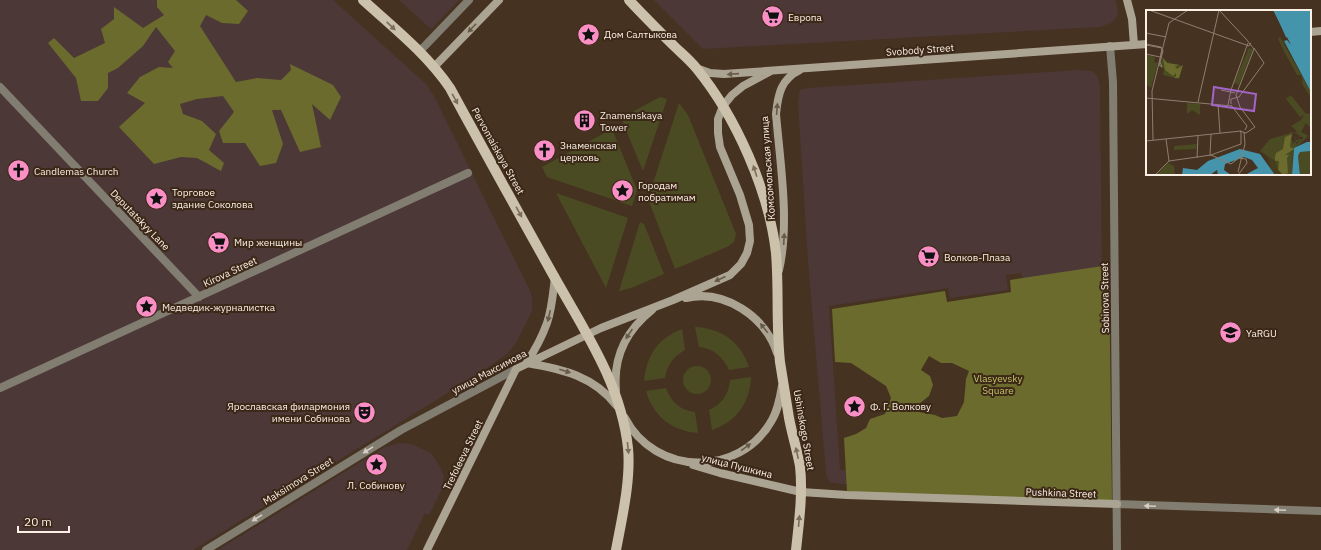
<svg xmlns="http://www.w3.org/2000/svg" width="1321" height="550" viewBox="0 0 1321 550" font-family="'IBM Plex Sans',sans-serif">
<style>
.commercial{fill:#4d3838;fill-rule:evenodd}
.green{fill:#4a4b23}
.forest{fill:#6a6b2c;fill-rule:evenodd}
.lines{fill:none;stroke-linecap:round;stroke-linejoin:round}
.street{stroke:#827d71;stroke-width:8}
.secondary{stroke:#aca492;stroke-width:8}
.primary{stroke:#ccc2ab;stroke-width:10}
.oneway{fill:#7c6d5a}
.oneway2{fill:#685a48}
.oneway3{fill:#d7cdc2}
.labels{text-anchor:middle;dominant-baseline:central;stroke-width:4;stroke-linejoin:round;paint-order:stroke}
.poi-label{font-size:10px;fill:#fcefe5;stroke:#3b2817;text-anchor:start}
.street-label{font-size:10px;fill:#fcefe5;stroke:#3b2817}
.park-label{font-size:10px;fill:#c3c56a;stroke:#3b2817}
.inset-river{fill:none;stroke:#4494ac;stroke-width:2}
.inset-road{fill:none;stroke:#8f7e6f;stroke-width:1}
.view{fill:#a266ca;fill-opacity:0.15;stroke:#a266ca;stroke-width:2}
.inset-edge{fill:none;stroke:#fcefe5;stroke-width:2}
</style>
<rect width="100%" height="100%" fill="#463221"/>
<path class="commercial" d="M0,0H333L426,84L434,96L531,293L532,299V311L516,343L508,353L480,373L193,550H0Z
M399,0H459L431,29Z
M654,0H1116L1118,13L1116,18L1111,23L1099,27L703,49Z
M1079,70L1091,71L1095,73L1098,78L1100,88L1104,473L1087,492L841,484L830,482L827,478L826,472L808,261L798,102L800,90L808,88ZM1021,273L1090,478L840,470L829,306L948,288L950,298L1008,290L1006,275Z
M400,443L412,444L431,453L440,467L444,477L442,489L429,515L425,513L407,550H218L385,447Z"/>
<path class="green" d="M660,97L667,99L643,171L621,118Z
M679,103L688,115L736,234L734,242L727,247L675,269L648,199Z
M610,124L637,190L632,206L547,177L542,167L610,130L608,125Z
M556,193L628,218L606,288Z
M640,222L644,224L664,274L631,288L619,291Z
M695,327C721,328 741,342 749,367L729,370C723,357 713,348 699,347Z
M682,329L685,350C674,356 667,365 665,378L644,381C647,355 657,339 682,329Z
M683 380a14 14 0 1 1 28 0a14 14 0 1 1-28 0Z
M751,377C750,403 736,422 712,430L709,410C722,404 729,394 730,380Z
M666,388C671,402 680,410 695,412L698,433C672,431 653,416 646,391Z"/>
<path class="forest" d="M157,0H236L248,11L239,24L222,23L206,15L200,26L236,82L257,78L281,80L291,70L290,64L333,85L341,97L330,120L312,104L321,147L300,152L281,110H272L283,144L276,163L260,166L245,143H223L219,131L234,112L223,96L197,99L180,104L183,114L202,121L216,134L209,150L224,163L221,171L197,158L181,157L154,164L119,127L145,103L127,93L140,77L159,67L173,68L168,62L175,51L156,27L143,46L118,68L108,73V88L98,101H81L76,78L48,43L54,38L74,58L105,43L101,29L114,19V7L143,28L164,15L157,7Z
M1109,265L1112,502L847,492L844,438L856,434L866,428L870,419L885,414L891,398L886,386L851,363L835,362L832,309L945,291L947,302L1011,292L1010,280ZM929,356L941,363H952L969,371L966,379L964,402L957,416L942,418L935,415L919,412V404L929,396L933,385L930,376L921,370Z"/>
<g class="lines">
<path class="street" d="M1110,46L1113,82L1117,550
M419,52L469,0
M0,87L199,297
M0,388L468,173
M1117,504L1321,511
M206,550L401,430L516,369"/>
<path class="secondary" d="M1127,0L1132,19L1134,45
M1310,32L1321,31
M434,67L499,0
M696,68L710,73L724,74L1147,44
M779,270C790,223 780,162 776,114C778,94 781,79 800,70
M686,298C724,289 765,316 777,353
M527,362C535,350 542,337 547,323C552,309 553,293 555,277
M527,363C562,369 594,376 617,406
M616,390C613,357 627,330 652,310
M625,418C655,476 740,478 772,420C778,410 780,398 782,386
M693,465L720,473L801,492L847,495L1117,504
M427,550L516,369L601,328L673,300L730,275L741,264L747,253L750,241L749,225L740,195L720,147L718,133V119L723,106L732,95L743,86L771,71"/>
<path class="primary" d="M363,0C393,27 427,54 450,88C483,149 517,210 551,271C582,327 621,382 628,448C631,480 622,518 616,550
M629,0C643,15 658,30 673,45C681,53 690,60 697,69C736,117 769,191 776,253C779,289 776,325 780,362C783,380 786,400 789,418C792,434 797,450 800,466C803,494 799,522 796,550"/>
</g>
<defs><path id="oneway-solid" d="M-6-.8H1V-3.2L6.5 0L1 3.2V.8H-6Z"/></defs>
<g class="oneway">
<use href="#oneway-solid" transform="translate(391 26) rotate(43)"/>
<use href="#oneway-solid" transform="translate(455 99) rotate(61)"/>
<use href="#oneway-solid" transform="translate(755 171) rotate(-108)"/>
<use href="#oneway-solid" transform="translate(519 212) rotate(61)"/>
<use href="#oneway-solid" transform="translate(628 448) rotate(84)"/>
<use href="#oneway-solid" transform="translate(797 453) rotate(-102)"/>
<use href="#oneway-solid" transform="translate(799 521) rotate(-85)"/>
</g>
<g class="oneway2">
<use href="#oneway-solid" transform="translate(472 28) rotate(134)"/>
<use href="#oneway-solid" transform="translate(733 74) rotate(176)"/>
<use href="#oneway-solid" transform="translate(777 109) rotate(-86)"/>
<use href="#oneway-solid" transform="translate(784 239) rotate(-87)"/>
<use href="#oneway-solid" transform="translate(720 279) rotate(156)"/>
<use href="#oneway-solid" transform="translate(549 316) rotate(103)"/>
<use href="#oneway-solid" transform="translate(764 328) rotate(-129)"/>
<use href="#oneway-solid" transform="translate(629 334) rotate(124)"/>
<use href="#oneway-solid" transform="translate(565 371) rotate(18)"/>
<use href="#oneway-solid" transform="translate(746 447) rotate(-36)"/>
</g>
<g class="oneway3">
<use href="#oneway-solid" transform="translate(368 450) rotate(148)"/>
<use href="#oneway-solid" transform="translate(1150 506) rotate(-178)"/>
<use href="#oneway-solid" transform="translate(1280 510) rotate(-178)"/>
<use href="#oneway-solid" transform="translate(257 518) rotate(148)"/>
</g>
<defs>
<symbol id="supermarket-disc" viewBox="-11 -11 22 22"><circle r="9.5" fill="#fa8fc6" stroke="#3b2817"/><path d="M-6-5.5h2.5l.6 2H6L4.5 2H-2.5L-4.4-4H-6ZM-1.5 3.2a1.3 1.3 0 1 0 .1 0ZM3 3.2a1.3 1.3 0 1 0 .1 0Z" fill="#111"/></symbol>
<symbol id="sight-disc" viewBox="-11 -11 22 22"><circle r="9.5" fill="#fa8fc6" stroke="#3b2817"/><path d="M0-6L1.8-2.2L6-1.7L2.9 1.2L3.7 5.4L0 3.3L-3.7 5.4L-2.9 1.2L-6-1.7L-1.8-2.2Z" fill="#111"/></symbol>
<symbol id="building-disc" viewBox="-11 -11 22 22"><circle r="9.5" fill="#fa8fc6" stroke="#3b2817"/><path d="M-4-6H4V6H1V3H-1V6H-4ZM-2.5-4.3h1.7v1.8h-1.7ZM.8-4.3h1.7v1.8H.8ZM-2.5-1h1.7V.8h-1.7ZM.8-1h1.7V.8H.8Z" fill="#111"/></symbol>
<symbol id="church-disc" viewBox="-11 -11 22 22"><circle r="9.5" fill="#fa8fc6" stroke="#3b2817"/><path d="M-1.2-6h2.4v3.5h3.3v2.4h-3.3V6h-2.4V-.1h-3.3v-2.4h3.3Z" fill="#111"/></symbol>
<symbol id="university-disc" viewBox="-11 -11 22 22"><circle r="9.5" fill="#fa8fc6" stroke="#3b2817"/><path d="M0-5L7-2L0 1L-7-2ZM-4 1L0 2.5L4 1V4Q0 6-4 4Z" fill="#111"/></symbol>
<symbol id="theatre-disc" viewBox="-11 -11 22 22"><circle r="9.5" fill="#fa8fc6" stroke="#3b2817"/><path d="M-5-5.5Q0-4 5-5.5V0Q5 5 0 6Q-5 5-5 0ZM-3.3-2.5H-1v1.5H-3.3ZM1-2.5H3.3v1.5H1ZM-2.8 1Q0 5.5 2.8 1Z" fill="#111"/></symbol>
</defs>
<g fill-rule="evenodd">
<use href="#supermarket-disc" x="760" y="4" width="25" height="25"/>
<use href="#sight-disc" x="576" y="22" width="25" height="25"/>
<use href="#building-disc" x="572" y="108" width="25" height="25"/>
<use href="#church-disc" x="532" y="138" width="25" height="25"/>
<use href="#church-disc" x="6" y="158" width="25" height="25"/>
<use href="#sight-disc" x="610" y="178" width="25" height="25"/>
<use href="#sight-disc" x="144" y="186" width="25" height="25"/>
<use href="#supermarket-disc" x="206" y="230" width="25" height="25"/>
<use href="#supermarket-disc" x="916" y="244" width="25" height="25"/>
<use href="#sight-disc" x="134" y="294" width="25" height="25"/>
<use href="#university-disc" x="1218" y="320" width="25" height="25"/>
<use href="#sight-disc" x="842" y="394" width="25" height="25"/>
<use href="#theatre-disc" x="352" y="400" width="25" height="25"/>
<use href="#sight-disc" x="364" y="452" width="25" height="25"/>
</g>
<g class="labels">
<g class="poi-label">
<text x="788" y="17">Европа</text>
<text x="604" y="34">Дом Салтыкова</text>
<text x="600" y="115">Znamenskaya<tspan x="600" dy="12">Tower</tspan></text>
<text x="560" y="145">Знаменская<tspan x="560" dy="12">церковь</tspan></text>
<text x="34" y="171">Candlemas Church</text>
<text x="638" y="185">Городам<tspan x="638" dy="12">побратимам</tspan></text>
<text x="172" y="192">Торговое<tspan x="172" dy="12">здание Соколова</tspan></text>
<text x="234" y="242">Мир женщины</text>
<text x="944" y="257">Волков-Плаза</text>
<text x="162" y="307">Медведик-журналистка</text>
<text x="1246" y="333">YaRGU</text>
<text x="350" y="406" text-anchor="end">Ярославская филармония<tspan x="350" dy="12">имени Собинова</tspan></text>
<text x="870" y="406">Ф. Г. Волкову</text>
<text x="376" y="485" text-anchor="middle">Л. Собинову</text>
</g>
<g class="street-label">
<text transform="translate(920 50) rotate(-4)">Svobody Street</text>
<text transform="translate(498 151) rotate(61)">Pervomaiskaya Street</text>
<text transform="translate(768 168) rotate(-94)">Комсомольская улица</text>
<text transform="translate(140 220) rotate(46)">Deputatskyy Lane</text>
<text transform="translate(230 272) rotate(-25)">Kirova Street</text>
<text transform="translate(1105 298) rotate(-91)">Sobinova Street</text>
<text transform="translate(489 372) rotate(-28)">улица Максимова</text>
<text transform="translate(804 430) rotate(80)">Ushinskogo Street</text>
<text transform="translate(463 455) rotate(-64)">Trefoleeva Street</text>
<text transform="translate(737 466) rotate(14)">улица Пушкина</text>
<text transform="translate(298 481) rotate(-32)">Maksimova Street</text>
<text transform="translate(1061 493) rotate(2)">Pushkina Street</text>
</g>
<g class="park-label">
<text x="998" y="378">Vlasyevsky<tspan x="998" dy="12">Square</tspan></text>
</g>
</g>
<g transform="translate(1146 10)">
<rect width="165" height="165" fill="#463221"/>
<path d="M134,27L165,82V88L150,64L157,74L155,65H151L139,43L132,29ZM103,38L107,39L93,75L88,73ZM0,45L9,47L8,52L12,53L5,78L0,74ZM16,47L21,52L36,56L33,69L17,65L18,59L14,56ZM145,85L159,103L163,104L165,100V118L160,113L155,122L165,127L162,126L152,136L151,133L157,130L150,132L148,125L150,130L157,129V127L151,126L154,125L148,123H153L148,122L151,121L145,116L155,110L158,105L154,107L140,89ZM41,93L54,94V105L46,100L41,104ZM143,122H146L147,123L139,130L144,135L146,129L147,134L149,131L152,137L147,141L146,165H137L132,160L129,151L114,141L124,129L145,123ZM51,134L50,139L28,140V136ZM165,141V165H154L152,146L154,142ZM22,153L28,156L29,165H10Z" fill="#4a4b23"/>
<path d="M17,48L21,53L34,55L29,56L31,59L37,55L33,68H28L30,66V63L27,66L19,60ZM146,124L144,137L148,139L139,145H143L141,148L142,163L137,165L132,160L133,151H129V147L130,143L137,139L139,127Z" fill="#6a6b2c"/>
<path d="M121,146L129,151L132,160L137,165H129L126,162Z" fill="#473e1e"/>
<path d="M127,0H165V82L138,31L141,30L145,35ZM161,132H165V141L154,142L152,146L154,165H146L148,138ZM94,139L114,144L129,165H99L112,158L106,150L98,147L79,154L78,160L85,165H72L71,160L64,165H36L37,158L51,160L62,151Z" fill="#4494ac"/>
<path class="inset-river" d="M129,0L141,27M132,0L139,21"/>
<path class="inset-road" d="M3,0L103,36L105,33M73,0L101,30M0,23L20,27M0,34L15,37L16,38L17,41L14,52L16,57L13,55L16,38L0,35M0,44L14,47M75,80L89,83M0,88L86,96M52,92L73,0M72,94L74,123M85,94V89L93,87L118,53L108,38M82,95L85,80L102,33M85,95L101,116L99,120M94,121L100,123L109,117L94,97L90,85L108,39L100,29M20,129L23,151M7,130L6,81L23,13L42,0M0,131L95,121M65,145L95,134V121M64,146L65,124M51,148L52,126M92,162L99,134L98,122M9,165L23,151L65,145L85,154L93,148L100,149L101,153L92,165"/>
<path class="view" d="M68,77L110,84L108,101L66,95Z"/>
<rect width="165" height="165" class="inset-edge"/>
</g>
<path d="M18 526v6h51v-6" fill="none" stroke="#fcefe5" stroke-width="2"/>
<text x="24" y="526" font-size="12" fill="#fcefe5" stroke="#3b2817" stroke-width="3" paint-order="stroke">20 m</text>
</svg>
